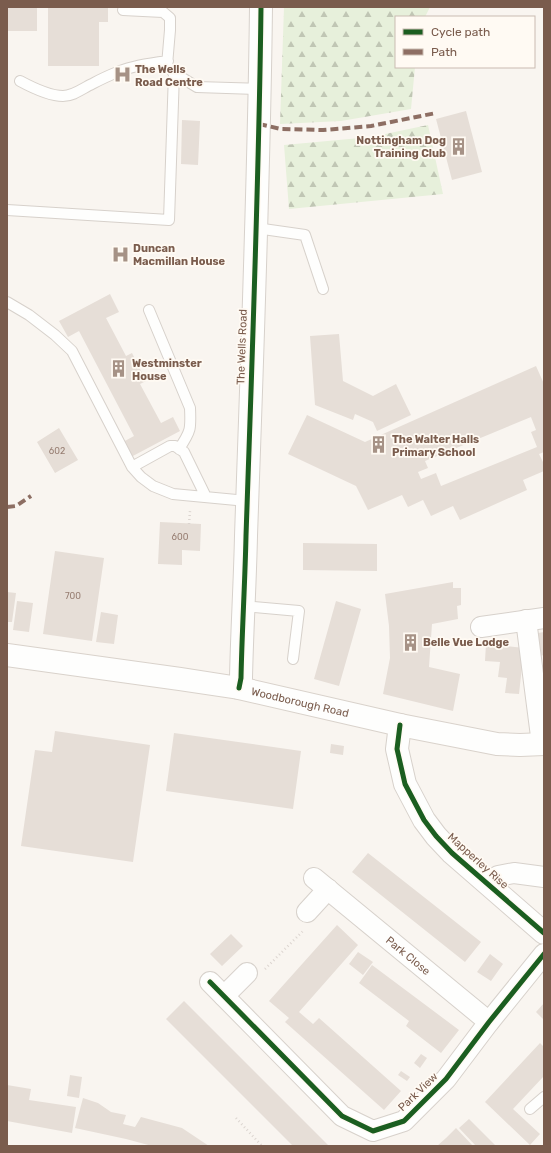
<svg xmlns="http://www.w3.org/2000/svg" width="551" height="1153" viewBox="0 0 551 1153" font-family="Rubik,sans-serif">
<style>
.forest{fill:url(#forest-firs)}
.building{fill:#e6ded7;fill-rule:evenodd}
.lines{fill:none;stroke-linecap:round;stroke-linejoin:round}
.service-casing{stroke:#d7d1cb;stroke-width:12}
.minor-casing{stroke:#d7d1cb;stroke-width:22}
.tertiary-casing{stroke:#d7d1cb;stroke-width:24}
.secondary-casing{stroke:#d9d2cb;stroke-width:24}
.path{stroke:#dcd5d0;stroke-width:2.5;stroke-dasharray:1 3;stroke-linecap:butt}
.service{stroke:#fefefd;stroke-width:10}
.minor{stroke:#fefefd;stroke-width:20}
.tertiary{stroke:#fefefd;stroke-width:22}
.secondary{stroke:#fefefd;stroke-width:22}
.quiet{stroke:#8d6e63;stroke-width:4;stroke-dasharray:8 4;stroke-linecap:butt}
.cycleway-casing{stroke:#fffaf3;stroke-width:8}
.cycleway{stroke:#1b5e20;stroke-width:5}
.labels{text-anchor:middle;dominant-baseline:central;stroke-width:3.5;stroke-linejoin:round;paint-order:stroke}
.number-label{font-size:9px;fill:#977e72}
.poi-label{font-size:11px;font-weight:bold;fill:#7a5c4d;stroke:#fffaf3;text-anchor:start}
.street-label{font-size:11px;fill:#7a5c4d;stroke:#fffaf3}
</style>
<defs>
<pattern id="forest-firs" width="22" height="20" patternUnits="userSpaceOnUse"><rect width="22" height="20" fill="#e7f0db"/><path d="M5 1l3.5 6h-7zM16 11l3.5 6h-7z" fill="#c0c6b4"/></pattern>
</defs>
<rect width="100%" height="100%" fill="#f9f5f0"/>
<path class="forest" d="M284,7H430L425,17H396V67H415L411,109L341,121L280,124Z
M428,125L443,194L289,209L284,145L371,137Z"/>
<path class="building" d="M7,7H37V31H7Z
M48,7H108V22H99V66H48Z
M466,111L482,172L452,180L436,119Z
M182,120L200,121L198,165L181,164Z
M110,294L119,312L106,318L126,356L132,353L146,381L140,384L161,423L173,417L180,431L131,457L123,442L134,436L79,331L68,337L59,321Z
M339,334L343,381L373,396L396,384L411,415L377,431L373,422L355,414L353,420L315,405L310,336Z
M536,366L544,384V452L539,454L544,464V471L523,480L527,490L460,520L453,506L431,516L423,500L408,507L402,495L368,510L356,486L288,454L307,415L365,442ZM531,417L536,430L531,432L537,447L441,486L436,473L421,479L418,472L428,468L425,461Z
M59,428L78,460L55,473L37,442Z
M160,522L201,524L200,551L182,550V565L158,564Z
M303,543L377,544V571L303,570Z
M55,551L104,558L92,641L43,634Z
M453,582V588H461V605L457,606L458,619L432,624L429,667L460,674L453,711L383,694L390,658L389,626L385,594Z
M7,592L16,593L12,622H7Z
M17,601L33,603L29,632L13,630Z
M336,601L361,609L339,686L314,679Z
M101,612L118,615L114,644L96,642Z
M544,632V655L536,657L532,634Z
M486,644L524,648L519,694L505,693L507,678L498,677L500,662L485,661Z
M55,731L150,745L133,862L21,846L35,750L52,752Z
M174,733L301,751L293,809L166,791Z
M331,744L344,746L343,755L330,753Z
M368,853L481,942L465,962L352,872Z
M337,925L358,945L299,1012L313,1024L319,1018L401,1091L384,1110L285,1022L289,1018L269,1001Z
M231,934L243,946L222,966L210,954Z
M358,952L373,962L363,975L349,964Z
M490,954L503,964L491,981L477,972Z
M372,965L459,1030L441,1053L406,1026L409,1021L359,983Z
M184,1001L329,1146H293L166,1019Z
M544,1003V1020L536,1012Z
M540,1043L544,1047V1076L513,1109L540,1134L530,1145L485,1102Z
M421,1054L427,1058L420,1068L414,1063Z
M401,1071L410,1077L407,1081L398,1075Z
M70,1075L82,1077L79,1098L67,1096Z
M7,1085L31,1089L29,1100L76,1107L72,1133L7,1121Z
M83,1098L98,1103L111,1112L126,1115L123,1124L135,1127L141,1117L182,1128L209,1146H152L126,1139L75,1128Z
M469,1119L496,1146H476L459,1128Z
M456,1128L473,1146H437L446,1138Z"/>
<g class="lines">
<defs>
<path id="service" d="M123,10L163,12L170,18V30L167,65L174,73L197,87L260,89
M20,81C33,88 49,96 63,96C74,96 83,88 92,84C101,79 110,75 120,71C135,65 152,63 168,61
M7,210L169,220L174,73
M256,228L305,235L323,289
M7,302L29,315L55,335L72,351L132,467L141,477L153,486L173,494L247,501
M149,310L190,408C191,429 191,431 179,449
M132,467L170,446H175L184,452L206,497
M243,606L299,611L293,659
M530,1109L544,1097"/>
<g id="minor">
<path d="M526,620L542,744"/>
<path d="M481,627L544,618"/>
<path id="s1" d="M314,878L489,1022"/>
<path d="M488,884L498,876L514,873L544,877"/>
<path d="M307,912L328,889"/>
<path d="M210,982L342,1116L373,1131L404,1121L446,1079L489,1022L544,954"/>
<path d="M224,996L247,973"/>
</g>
<path id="tertiary" d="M239,688L241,678C242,630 245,583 246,536C252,360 259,183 261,7
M400,725L397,749L405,784L424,820L436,836L452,853L544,933"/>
<g id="secondary">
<path id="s2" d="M7,655L180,679L239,688L400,725L497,744L520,745L544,744"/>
</g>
</defs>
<use href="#service" class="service-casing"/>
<use href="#minor" class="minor-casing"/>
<use href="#tertiary" class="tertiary-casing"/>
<use href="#secondary" class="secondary-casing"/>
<path class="path" d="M189,524L190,511
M265,969L304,930
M236,1118L262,1146"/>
<use href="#service" class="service"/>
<use href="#minor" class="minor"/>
<use href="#tertiary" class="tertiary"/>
<use href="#secondary" class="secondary"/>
<path class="quiet" d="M259,124L281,129L323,130L371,126L436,113
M7,507L16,506L31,496"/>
<defs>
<path id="cycleway" d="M239,688L241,678C242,630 245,583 246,536C252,360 259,183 261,7
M400,725L397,749L405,784L424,820L436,836L452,853L544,933
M210,982L342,1116L373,1131L404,1121L446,1079L489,1022L544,954"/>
</defs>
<use href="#cycleway" class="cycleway-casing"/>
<use href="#cycleway" class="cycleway"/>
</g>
<defs>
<symbol id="hospital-bare" viewBox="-9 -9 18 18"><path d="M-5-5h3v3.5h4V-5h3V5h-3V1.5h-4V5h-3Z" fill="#a69286" stroke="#fffaf3" stroke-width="2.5" paint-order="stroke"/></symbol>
<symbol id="building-bare" viewBox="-9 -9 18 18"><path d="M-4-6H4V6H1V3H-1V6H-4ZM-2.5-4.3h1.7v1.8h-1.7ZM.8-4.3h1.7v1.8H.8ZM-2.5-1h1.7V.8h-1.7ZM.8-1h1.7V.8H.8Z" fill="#a69286" stroke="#fffaf3" stroke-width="2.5" paint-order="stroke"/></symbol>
</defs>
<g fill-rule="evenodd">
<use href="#hospital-bare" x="110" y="62" width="25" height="25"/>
<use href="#building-bare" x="446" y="134" width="25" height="25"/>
<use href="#hospital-bare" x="108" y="242" width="25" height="25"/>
<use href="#building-bare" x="106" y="356" width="25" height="25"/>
<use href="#building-bare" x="366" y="432" width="25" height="25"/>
<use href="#building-bare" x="398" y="630" width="25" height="25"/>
</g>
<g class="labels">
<g class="number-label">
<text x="57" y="451">602</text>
<text x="180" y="537">600</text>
<text x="73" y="596">700</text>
</g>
<g class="poi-label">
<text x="135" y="69">The Wells<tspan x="135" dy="13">Road Centre</tspan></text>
<text x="446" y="140" text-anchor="end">Nottingham Dog<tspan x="446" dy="13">Training Club</tspan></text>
<text x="133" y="248">Duncan<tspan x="133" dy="13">Macmillan House</tspan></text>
<text x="132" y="363">Westminster<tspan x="132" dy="13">House</tspan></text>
<text x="392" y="439">The Walter Halls<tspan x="392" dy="13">Primary School</tspan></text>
<text x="423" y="642">Belle Vue Lodge</text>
</g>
<g class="street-label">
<text transform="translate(242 347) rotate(-88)">The Wells Road</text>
<text stroke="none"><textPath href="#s2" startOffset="297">Woodborough Road</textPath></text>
<text transform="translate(478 861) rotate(42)">Mapperley Rise</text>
<text stroke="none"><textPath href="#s1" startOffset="122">Park Close</textPath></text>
<text transform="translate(418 1092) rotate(-44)">Park View</text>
</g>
</g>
<rect width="551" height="1153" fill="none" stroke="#7a5c4d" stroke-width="16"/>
<rect x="395" y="16" width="140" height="52" fill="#fffaf3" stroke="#cabbb1"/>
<rect x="403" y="29" width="20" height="6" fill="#1b5e20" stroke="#cabbb1"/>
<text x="431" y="36" font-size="12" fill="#7a5c4d">Cycle path</text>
<rect x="403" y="49" width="20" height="6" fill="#8d6e63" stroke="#cabbb1"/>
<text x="431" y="56" font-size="12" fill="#7a5c4d">Path</text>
</svg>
